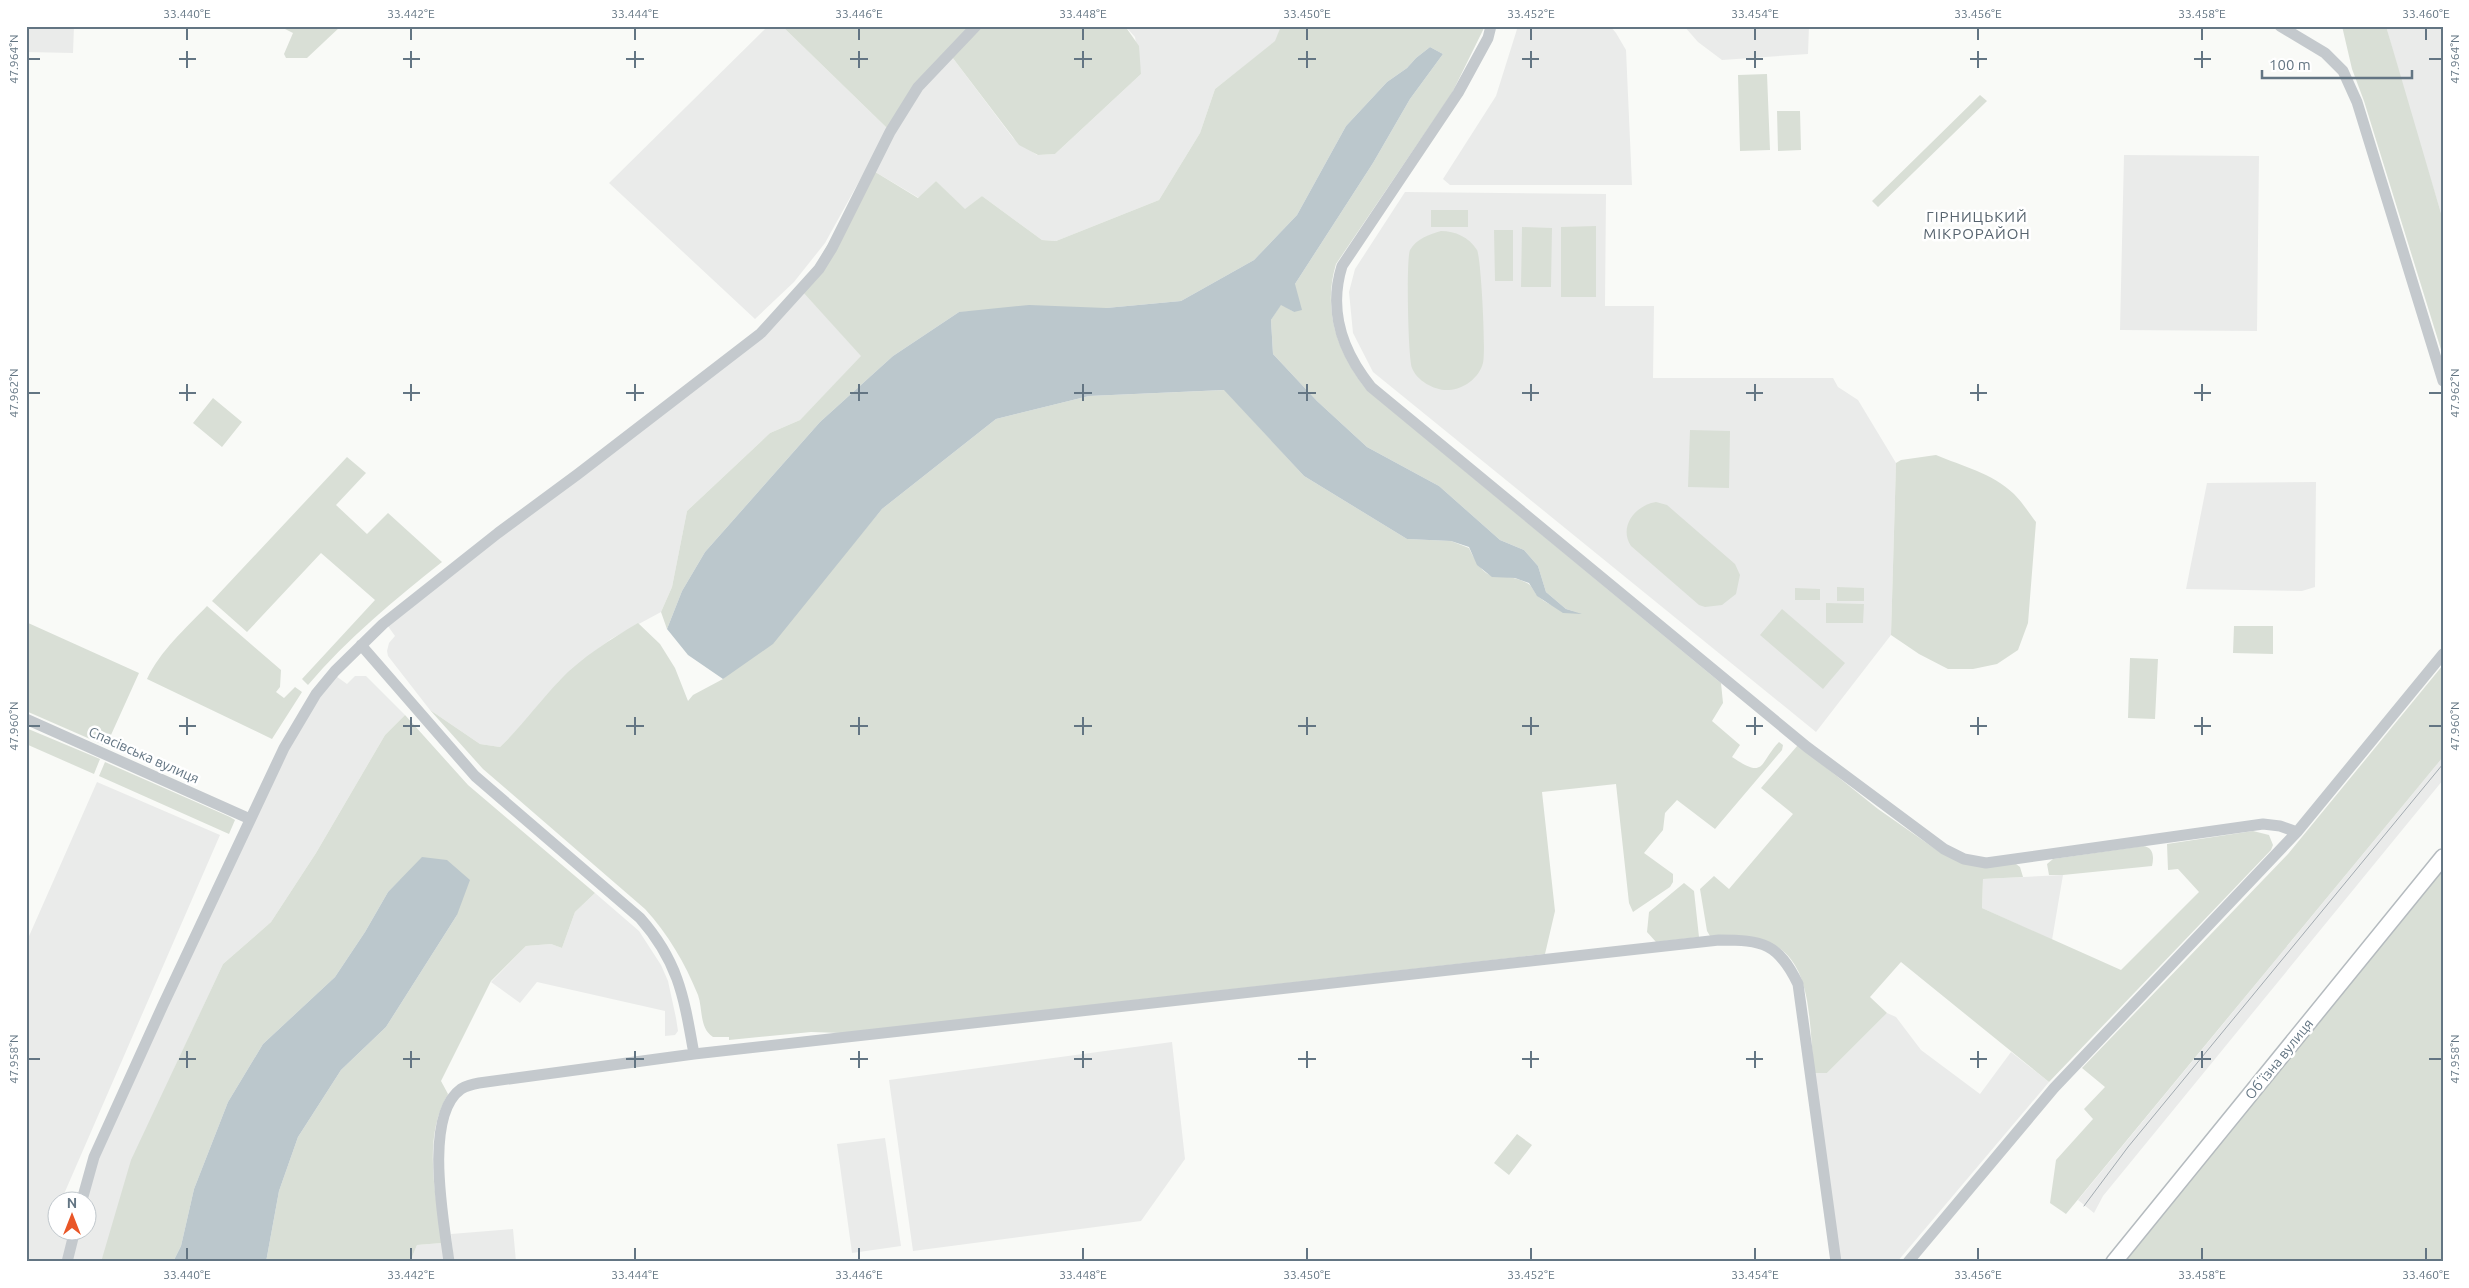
<svg xmlns="http://www.w3.org/2000/svg" width="2469" height="1288" viewBox="0 0 2469 1288" font-family="Ubuntu,sans-serif">
<style>
.built{fill:#eaebea;fill-rule:evenodd}
.green{fill:#d9dfd6}
.water{fill:#bbc7cc}
.lines{fill:none;stroke-linecap:round;stroke-linejoin:round}
.major-casing{stroke:#b5bbbf;stroke-width:18}
.minor{stroke:#c4c9cd;stroke-width:11}
.major{stroke:#fff;stroke-width:15}
.tram{stroke:#a3abb1;stroke-width:1}
.ticks{fill:none;stroke:#637583;stroke-width:2}
.labels{text-anchor:middle;dominant-baseline:central;stroke-width:5;stroke-linejoin:round;paint-order:stroke}
.street-label{font-size:14px;fill:#637583;stroke:#fff}
.neighbourhood-label{font-size:15px;letter-spacing:1px;fill:#56636e;stroke:#fff}
.neatline{fill:none;stroke:#637583;stroke-width:2}
.ticks-label{font-size:12px;text-anchor:middle;fill:#637583}
</style>
<rect width="100%" height="100%" fill="#f9faf7"/>
<path class="built" d="M26,26H74L73,53L26,52Z
M768,26H782L888,129L825,243L794,282L755,319L609,183Z
M1125,26H1281L1276,41L1215,89L1200,133L1159,200L1056,241L1042,240L982,196L965,210L936,181L919,198L872,170L885,141L949,53L1013,138L1037,155L1055,154L1141,74L1135,37Z
M1518,26H1610L1616,33L1626,50L1632,185H1450L1443,179L1496,96Z
M1684,26H1809L1808,54L1722,60L1698,42Z
M2386,26H2443V220L2405,95Z
M2124,155L2259,156L2257,331L2120,330Z
M1405,192L1606,194L1605,306H1654L1653,378H1833L1838,387L1858,400L1896,463L1891,635L1816,732L1373,372L1353,333L1349,292L1355,269Z
M801,290L862,356L800,420L770,433L687,511L672,587L661,612L611,639L591,654L560,680L524,723L500,747L480,744L430,710L388,656L387,651L389,643L395,636L385,622L761,333Z
M2316,482L2315,587L2302,591L2186,589L2207,483Z
M333,674L347,684L355,676H366L405,715L385,735L316,853L271,922L223,964L175,1067L101,1262H26V943L97,782L220,835L64,1194L83,1195L94,1157L284,748ZM58,1200H88V1230H58Z
M2443,757V780L2103,1196L2094,1213L2078,1200Z
M2063,875L2052,940L1982,908L1983,879Z
M595,893L639,931L661,965L668,981L676,1018L678,1031L675,1035L665,1036V1011L537,982L520,1003L491,982L526,946L551,944L562,948L575,912Z
M1887,1013L1896,1017L1921,1050L1980,1094L2011,1052L2049,1082L1897,1262H1838L1814,1073H1827Z
M1172,1042L1185,1159L1141,1221L913,1251L889,1080Z
M885,1138L901,1246L852,1253L837,1144Z
M513,1229L516,1262H454L451,1234Z
M442,1243L444,1262H410L417,1245Z"/>
<path class="green" d="M341,26L307,58H286L284,54L293,33L279,26Z
M782,26H967L968,28L888,129Z
M976,26H1125L1139,46L1141,74L1055,154L1038,155L1019,145L949,53Z
M1281,26H1485L1452,93L1336,264C1322,310 1338,354 1367,390L1721,683L1723,703L1712,721L1740,745L1732,757C1766,780 1759,763 1779,742L1783,745L1782,750L1715,829L1677,800L1665,813L1663,830L1644,853L1673,874V882L1670,887L1633,912L1629,903L1616,784L1542,792L1555,911L1545,954L842,1033L811,1032L729,1040V1037H713C699,1028 703,1009 698,995C685,963 668,934 645,909L483,769L430,710L480,744L500,747C522,726 539,702 560,680C582,657 611,639 638,623L660,644L675,668L688,701L693,695L723,679L833,568L882,509L996,419L1089,396L1225,390L1304,476L1407,539L1451,541L1469,548C1490,592 1496,567 1527,583C1532,585 1534,593 1539,597C1550,607 1565,609 1579,613L1566,609L1546,592L1538,566L1524,550L1500,540L1439,486L1367,447L1317,401L1273,354L1271,320L1281,304L1294,312L1295,284L1373,163L1410,99L1443,54L1430,47L1416,58L1407,68L1387,82L1346,126L1297,215L1254,260L1181,301L1106,308L959,312L893,356L820,422L705,552L682,591L667,629L661,612L672,587L687,511L770,433L800,420L861,356L801,290L872,170L918,198L936,181L965,209L982,196L1042,240L1056,241L1159,200L1200,133L1215,89L1275,41Z
M2342,26H2386L2443,220V356L2364,101L2352,69Z
M1767,74L1770,150L1740,151L1738,75Z
M1980,95L1987,101L1878,207L1872,201Z
M1777,111H1800L1801,150L1778,151Z
M1431,210H1468V227H1431Z
M1596,226V297H1561V227Z
M1522,227L1552,228L1551,287H1521Z
M1494,230H1513V281H1495Z
M1441,231C1455,231 1469,237 1477,250C1481,257 1486,353 1483,363C1479,378 1464,389 1449,390C1435,391 1417,381 1412,368C1408,358 1406,259 1410,250C1416,239 1430,234 1441,231Z
M213,398L242,422L222,447L193,423Z
M1690,430L1730,431L1729,488L1688,487Z
M1936,455C1962,466 1992,473 2014,494C2022,502 2029,513 2036,522L2028,623L2018,650L1997,664L1973,669H1948L1919,654L1891,635L1896,463L1901,460Z
M347,457L366,473L336,505L367,534L388,513L442,562C394,600 348,638 308,685L302,679L375,600L321,553L247,632L212,601Z
M1656,502L1667,505L1735,564L1740,575L1736,594L1722,605L1705,607L1699,605L1631,546C1618,526 1636,505 1656,502Z
M1837,587L1864,588V601H1837Z
M1795,588L1820,589V600H1795Z
M1826,603L1864,604L1863,623H1826Z
M207,606L281,670L280,687L276,692L284,698L295,687L302,692L272,739L147,679C160,651 186,628 207,606Z
M1782,609L1845,663L1823,689L1760,635Z
M26,622L139,673L106,746L26,711Z
M2234,626H2273V654L2233,653Z
M2130,658L2158,659L2155,719L2128,718Z
M2443,665V757L2066,1214L2050,1203L2056,1160L2093,1119L2084,1109L2105,1087L2082,1068L2288,854Z
M405,715L468,785L595,893L575,912L562,948L551,944L526,946L491,981L441,1081L448,1094C422,1138 436,1194 442,1243L417,1245L410,1262H266L279,1191L298,1137L341,1070L386,1027L457,915L400,880L388,892L365,932L335,977L263,1044L228,1102L194,1189L181,1246L173,1262H101L131,1160L223,964L271,922L316,853L385,735Z
M26,728L100,759L94,774L26,744Z
M1798,745L1878,809L1941,853L2016,864L2020,867L2023,877L1983,879L1982,908L2121,970L2199,892L2178,869L2168,870L2167,844L2253,831L2269,835L2273,845L2271,850L2049,1082L1901,962L1870,997L1887,1013L1827,1073H1814C1807,994 1814,927 1710,936L1707,931L1700,889L1714,876L1729,889L1793,814L1761,788Z
M105,762L230,817L235,820L229,834L99,776Z
M2143,846C2154,847 2154,858 2152,866L2063,875H2049L2047,864L2053,859Z
M2443,857V1262H2114Z
M1684,883L1694,891L1699,937L1656,942L1647,932L1649,912Z
M1517,1134L1532,1145L1509,1175L1494,1163Z"/>
<path class="water" d="M1430,47L1443,54L1410,99L1373,163L1295,284L1302,310L1294,312L1281,305L1271,320L1273,354L1317,401L1367,447L1439,486L1500,540L1524,550L1538,566L1546,592L1566,609L1582,614L1563,613L1537,596L1529,583L1515,578L1492,577L1477,565L1469,547L1451,541L1407,539L1304,476L1224,390L1089,396L996,419L882,509L773,644L723,679L688,655L667,629L682,591L705,552L820,422L893,356L959,312L1029,305L1106,308L1181,301L1254,260L1297,215L1346,126L1387,82L1407,68L1416,58Z
M422,857L447,860L470,880L457,915L386,1027L341,1070L298,1137L279,1191L266,1262H173L181,1246L194,1189L228,1102L263,1044L335,977L365,932L388,892Z"/>
<g class="lines">
<defs>
<path id="major" d="M2114,1262L2443,857"/>
</defs>
<use href="#major" class="major-casing"/>
<path class="minor" d="M1491,26L1488,38L1458,93L1342,266C1328,311 1342,351 1371,387L1807,747L1944,849L1964,859L1986,863L2263,824L2280,826L2297,832
M2280,26L2325,53L2343,71L2357,102L2443,381
M361,645L475,776L640,918C679,962 684,998 694,1054
M26,719L250,819
M82,1200L94,1157L163,1005L284,748L316,694L335,671L383,624L498,533L578,474L761,333L819,269L832,248L890,132L918,87L976,26
M67,1262L75,1230
M449,1262C444,1222 423,1116 461,1089C466,1086 473,1084 479,1083L694,1054L1719,940C1763,940 1778,943 1798,984L1836,1262
M1908,1262L2054,1088L2297,832L2443,654"/>
<use href="#major" class="major"/>
<path class="tram" d="M2084,1206L2128,1147L2443,764"/>
</g>
<path class="ticks" d="M187,28V40M411,28V40M635,28V40M859,28V40M1083,28V40M1307,28V40M1531,28V40M1755,28V40M1978,28V40M2202,28V40M2426,28V40M187,51V68M411,51V68M635,51V68M859,51V68M1083,51V68M1307,51V68M1531,51V68M1755,51V68M1978,51V68M2202,51V68M28,59H40M179,59H196M403,59H420M626,59H644M850,59H868M1074,59H1092M1298,59H1316M1522,59H1539M1746,59H1763M1970,59H1987M2194,59H2211M2429,59H2442M187,384V401M411,384V401M635,384V401M859,384V401M1083,384V401M1307,384V401M1531,384V401M1755,384V401M1978,384V401M2202,384V401M28,393H40M179,393H196M403,393H420M626,393H644M850,393H868M1074,393H1092M1298,393H1316M1522,393H1539M1746,393H1763M1970,393H1987M2194,393H2211M2429,393H2442M187,717V735M411,717V735M635,717V735M859,717V735M1083,717V735M1307,717V735M1531,717V735M1755,717V735M1978,717V735M2202,717V735M28,726H40M179,726H196M403,726H420M626,726H644M850,726H868M1074,726H1092M1298,726H1316M1522,726H1539M1746,726H1763M1970,726H1987M2194,726H2211M2429,726H2442M187,1051V1068M411,1051V1068M635,1051V1068M859,1051V1068M1083,1051V1068M1307,1051V1068M1531,1051V1068M1755,1051V1068M1978,1051V1068M2202,1051V1068M28,1059H40M179,1059H196M403,1059H420M626,1059H644M850,1059H868M1074,1059H1092M1298,1059H1316M1522,1059H1539M1746,1059H1763M1970,1059H1987M2194,1059H2211M2429,1059H2442M187,1248V1260M411,1248V1260M635,1248V1260M859,1248V1260M1083,1248V1260M1307,1248V1260M1531,1248V1260M1755,1248V1260M1978,1248V1260M2202,1248V1260M2426,1248V1260"/>
<g class="labels">
<g class="street-label">
<text transform="translate(144 755) rotate(24)">Спасівська вулиця</text>
<text transform="translate(2279 1059) rotate(-51)">Обʼїзна вулиця</text>
</g>
<g class="neighbourhood-label">
<text x="1977" y="216">ГІРНИЦЬКИЙ<tspan x="1977" dy="17">МІКРОРАЙОН</tspan></text>
</g>
</g>
<rect width="2469" height="1288" fill="none" stroke="#ffffff" stroke-width="55"/>
<g transform="translate(72 1216)"><circle r="24" fill="#ffffff" stroke="#c1c8cd"/>
<path d="M0-4L9 19L0 12L-9 19Z" fill="#e95627"/>
<text y="-8" font-size="14" font-weight="bold" text-anchor="middle" fill="#637583">N</text>
</g>
<path d="M2262 70v8h150v-8" fill="none" stroke="#637583" stroke-width="2.5"/>
<text x="2269" y="70" font-size="15" fill="#637583" stroke="#ffffff" stroke-width="4" paint-order="stroke">100 m</text>
<rect x="28" y="28" width="2414" height="1232" class="neatline"/>
<g class="ticks-label">
<text x="187" y="18">33.440°E</text>
<text x="411" y="18">33.442°E</text>
<text x="635" y="18">33.444°E</text>
<text x="859" y="18">33.446°E</text>
<text x="1083" y="18">33.448°E</text>
<text x="1307" y="18">33.450°E</text>
<text x="1531" y="18">33.452°E</text>
<text x="1755" y="18">33.454°E</text>
<text x="1978" y="18">33.456°E</text>
<text x="2202" y="18">33.458°E</text>
<text x="2426" y="18">33.460°E</text>
<text transform="translate(14 59) rotate(-90)" y="4">47.964°N</text>
<text transform="translate(2455 59) rotate(-90)" y="4">47.964°N</text>
<text transform="translate(14 393) rotate(-90)" y="4">47.962°N</text>
<text transform="translate(2455 393) rotate(-90)" y="4">47.962°N</text>
<text transform="translate(14 726) rotate(-90)" y="4">47.960°N</text>
<text transform="translate(2455 726) rotate(-90)" y="4">47.960°N</text>
<text transform="translate(14 1059) rotate(-90)" y="4">47.958°N</text>
<text transform="translate(2455 1059) rotate(-90)" y="4">47.958°N</text>
<text x="187" y="1279">33.440°E</text>
<text x="411" y="1279">33.442°E</text>
<text x="635" y="1279">33.444°E</text>
<text x="859" y="1279">33.446°E</text>
<text x="1083" y="1279">33.448°E</text>
<text x="1307" y="1279">33.450°E</text>
<text x="1531" y="1279">33.452°E</text>
<text x="1755" y="1279">33.454°E</text>
<text x="1978" y="1279">33.456°E</text>
<text x="2202" y="1279">33.458°E</text>
<text x="2426" y="1279">33.460°E</text>
</g>
</svg>
